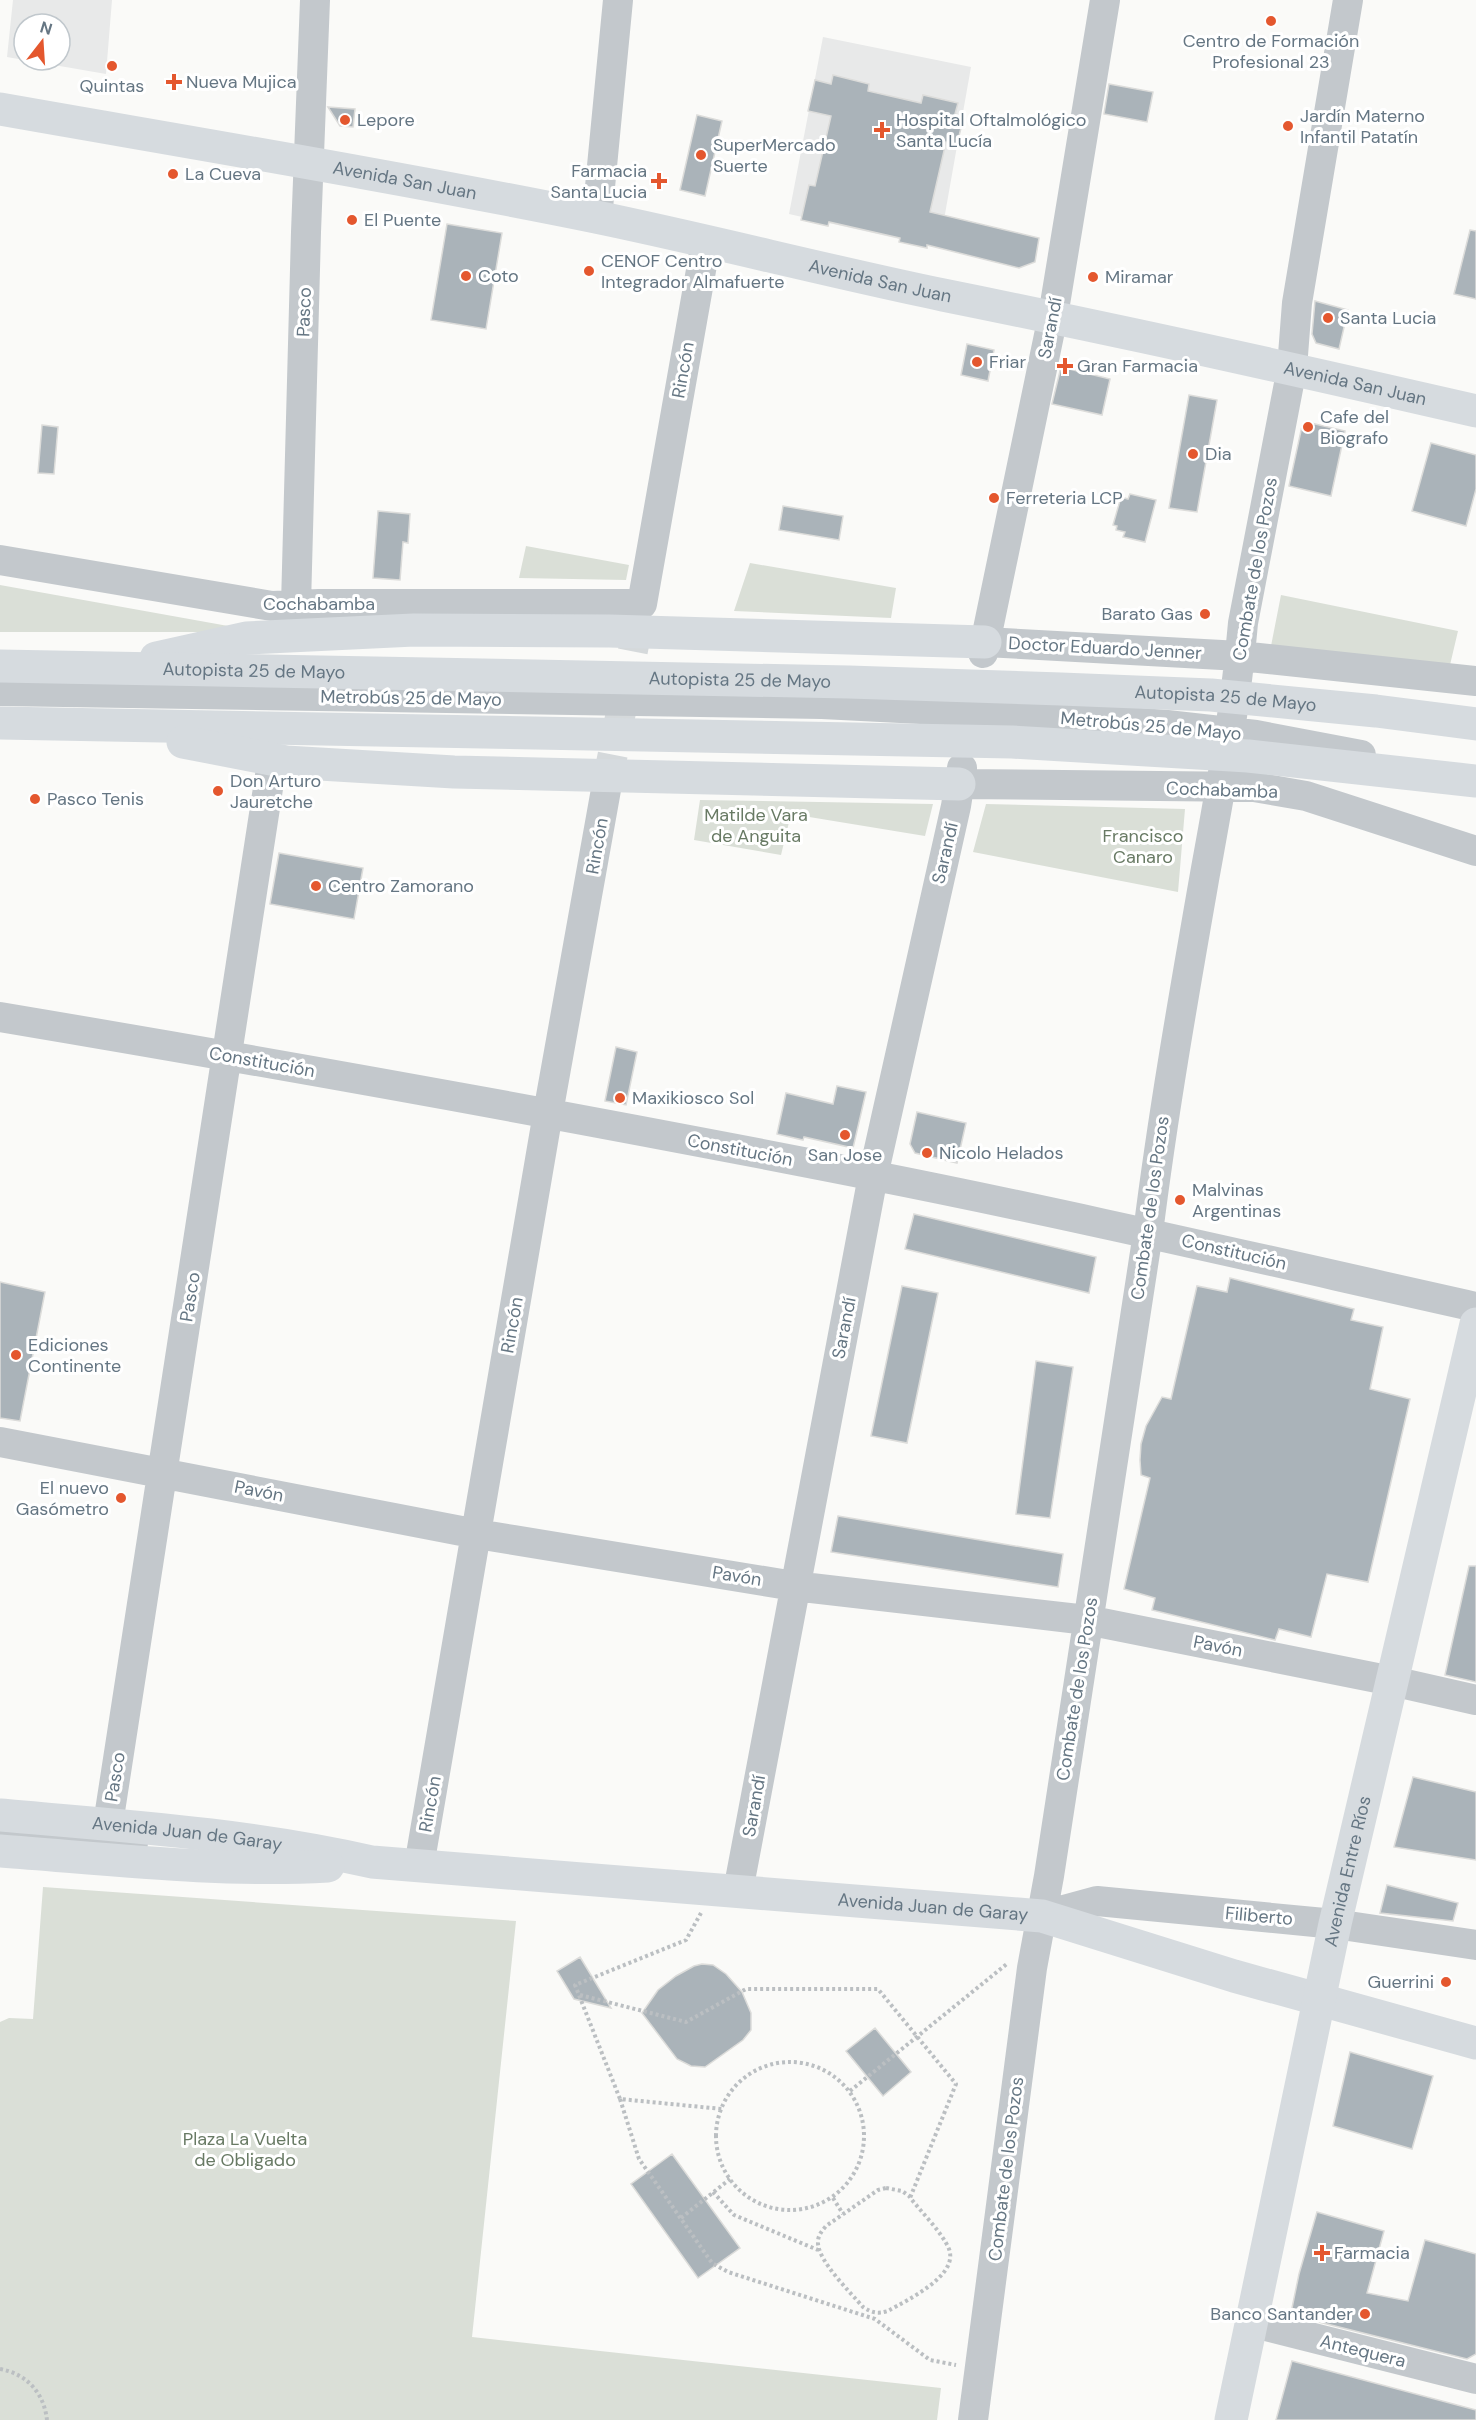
<svg xmlns="http://www.w3.org/2000/svg" width="1476" height="2420" viewBox="0 0 1476 2420" font-family="'DM Sans',sans-serif">
<style>
.built{fill:#e8e9e9}
.green{fill:#dadfd7}
.building{fill:#aab3b9;stroke:#dcdcda;stroke-width:1.5}
.lines{fill:none;stroke-linecap:round;stroke-linejoin:round}
.minor-tunnel{stroke:#d5d9db;stroke-width:30;stroke-dasharray:30 15;stroke-linecap:butt}
.path{stroke:#bbbfc2;stroke-width:4;stroke-dasharray:3 3;stroke-linecap:butt}
.minor{stroke:#c3c8cc;stroke-width:30}
.major{stroke:#d6dbdf;stroke-width:33}
.highway{stroke:#d6dbdf;stroke-width:33}
.poi-dot{fill:#e4572e;stroke:#fff;stroke-width:2}
.labels{text-anchor:middle;dominant-baseline:central;stroke-width:6;stroke-linejoin:round;paint-order:stroke}
.poi-label{font-size:18px;fill:#657683;stroke:#fff;text-anchor:start}
.street-label{font-size:18px;fill:#657683;stroke:#fff}
.park-label{font-size:18px;fill:#687a64;stroke:#fff}
</style>
<rect width="100%" height="100%" fill="#fafaf8"/>
<path class="built" d="M13,0H112L106,74L25,60H60V24H24V60L7,57Z
M823,37L971,67L939,248L789,214Z"/>
<path class="green" d="M526,546L629,565L626,580L519,578Z
M750,563L896,588L891,618L734,611Z
M0,585L262,632H0Z
M1281,595L1458,631L1450,665L1271,646Z
M700,800L933,804L925,836L791,814L781,855L694,840Z
M986,804L1185,809L1178,892L973,852Z
M43,1887L516,1921L472,2337L941,2388L937,2420H0V2022L9,2018L33,2019Z"/>
<path class="building" d="M833,75L869,84L868,91L921,103L923,95L958,103L955,114L964,116L957,144L946,142L930,212L1039,238L1035,262L1019,268L927,245V248L899,242L900,238L829,222L828,226L801,220L809,185L815,186L831,116L808,111L815,80L831,84Z
M1109,84L1153,92L1147,122L1104,114Z
M328,107L355,109L353,127L340,126Z
M697,115L722,121L705,196L680,190Z
M447,224L502,233L486,329L431,320Z
M1470,230L1476,231V299L1454,294Z
M1315,301L1348,310L1339,349L1316,343L1312,334Z
M967,344L994,350L988,381L961,375Z
M1061,367L1110,379L1102,415L1052,404Z
M1189,395L1217,400L1197,512L1169,508Z
M1311,423L1345,431L1331,496L1289,486L1302,426Z
M42,425L58,427L54,474L38,473Z
M1431,443L1476,455V489L1466,526L1412,511Z
M1130,494L1156,500L1145,542L1123,537L1125,532L1116,530L1117,526L1113,525L1121,497L1128,499Z
M783,506L843,516L839,540L779,530Z
M378,511L410,514L408,543L403,542L400,580L373,578Z
M279,853L363,868L354,919L270,904Z
M616,1047L637,1052L626,1105L605,1101Z
M837,1086L866,1092L853,1148L804,1137L803,1140L777,1134L786,1093L833,1104Z
M917,1112L966,1123L957,1163L915,1153L910,1144Z
M914,1214L1096,1257L1089,1293L905,1249Z
M1230,1278L1354,1309L1351,1320L1383,1327L1370,1389L1410,1399L1368,1582L1327,1574L1311,1637L1279,1629L1275,1640L1152,1610L1155,1598L1124,1589L1150,1478L1141,1475L1140,1460L1141,1444L1146,1426L1162,1397L1171,1399L1197,1286L1227,1292Z
M0,1282L45,1292L20,1421L0,1418Z
M902,1286L938,1293L907,1443L871,1436Z
M1036,1361L1073,1367L1050,1518L1016,1514Z
M838,1516L1063,1554L1058,1587L831,1552Z
M1469,1566H1476V1682L1445,1675Z
M1413,1777L1476,1792V1860L1394,1847Z
M1387,1885L1458,1903L1453,1921L1380,1913Z
M580,1957L611,2008L574,1999L557,1971Z
M702,1964L713,1965L726,1974L742,1992L751,2013V2030L743,2040L705,2067L691,2066L677,2059L642,2013L658,1990L676,1976L694,1966Z
M875,2028L911,2072L883,2096L846,2051Z
M1350,2052L1433,2076L1412,2149L1333,2126Z
M672,2154L740,2248L698,2278L631,2184Z
M1317,2212L1384,2231L1367,2293L1408,2301L1425,2240L1476,2254V2354L1467,2359L1295,2316L1292,2308L1299,2274Z
M1292,2361L1476,2410V2420H1276Z"/>
<g class="lines">
<path class="minor-tunnel" d="M607,784L641,609"/>
<path class="path" d="M701,1913L686,1940L575,1985L620,2099L722,2109
M580,1995L686,2022L746,1989H878L956,2084L910,2198
M716 2136a74 74 0 1 1 148 0a74 74 0 1 1-148 0Z
M850,2091L1008,1963
M620,2099L639,2159L712,2263L728,2272L875,2319L930,2360L956,2365
M886,2188L902,2191L909,2196C920,2211 942,2232 949,2249C959,2276 907,2300 888,2311C878,2314 872,2313 863,2307C851,2293 817,2260 818,2242C818,2235 822,2231 826,2226L878,2190Z
M713,2192L734,2215L818,2250
M833,2198L843,2214
M681,2218L730,2179
M0,2369C27,2374 44,2393 47,2420"/>
<path class="minor" d="M597,218L618,0
M0,560L272,606L319,604H642L706,242
M293,624L296,605L306,232L315,0
M985,642L1240,656L1476,681
M983,653L1053,316L1105,0
M0,691L822,704L1019,714L1167,725L1256,735L1361,755
M959,784L1254,787L1306,796L1476,851
M0,1017C291,1066 581,1118 870,1175C1073,1215 1274,1262 1476,1307
M0,1442L477,1534L794,1586L1087,1620L1392,1681L1476,1700
M108,1824L271,769
M0,1832L133,1843
M419,1866L548,1113L607,784
M738,1891L873,1176L956,806L962,768
M1042,1916L1097,1901L1335,1924L1476,1945
M1250,2322L1476,2379
M973,2420L1032,1968L1049,1876L1148,1233C1163,1113 1184,994 1205,874C1220,791 1236,707 1243,623L1292,368L1297,303L1348,0"/>
<g class="major">
<path id="s1" d="M0,109C199,144 398,177 596,217C712,241 827,271 943,295C1122,331 1299,370 1476,411"/>
<path id="s2" d="M0,1815C125,1826 249,1834 372,1862L1042,1916L1234,1976L1476,2043"/>
<path d="M0,1851C109,1859 219,1872 328,1866"/>
<path id="s3" d="M1231,2420L1335,1924L1476,1324"/>
</g>
<g class="highway">
<path d="M156,658L246,638L414,630L609,631L985,642"/>
<path id="s4" d="M0,666L849,682L1061,689L1211,695L1376,711L1476,724"/>
<path d="M0,723L1012,742L1248,756L1476,781"/>
<path d="M183,742L286,762L454,772L959,784"/>
</g>
</g>
<g class="poi-dot">
<circle cx="1271" cy="21" r="6"/>
<circle cx="112" cy="66" r="6"/>
<path d="M171 73h6v6h6v6h-6v6h-6v-6h-6v-6h6z"/>
<circle cx="345" cy="120" r="6"/>
<circle cx="1288" cy="126" r="6"/>
<path d="M879 121h6v6h6v6h-6v6h-6v-6h-6v-6h6z"/>
<circle cx="701" cy="155" r="6"/>
<circle cx="173" cy="174" r="6"/>
<path d="M656 172h6v6h6v6h-6v6h-6v-6h-6v-6h6z"/>
<circle cx="352" cy="220" r="6"/>
<circle cx="589" cy="271" r="6"/>
<circle cx="466" cy="276" r="6"/>
<circle cx="1093" cy="277" r="6"/>
<circle cx="1328" cy="318" r="6"/>
<circle cx="977" cy="362" r="6"/>
<path d="M1062 357h6v6h6v6h-6v6h-6v-6h-6v-6h6z"/>
<circle cx="1308" cy="427" r="6"/>
<circle cx="1193" cy="454" r="6"/>
<circle cx="994" cy="498" r="6"/>
<circle cx="1205" cy="614" r="6"/>
<circle cx="218" cy="791" r="6"/>
<circle cx="35" cy="799" r="6"/>
<circle cx="316" cy="886" r="6"/>
<circle cx="620" cy="1098" r="6"/>
<circle cx="845" cy="1135" r="6"/>
<circle cx="927" cy="1153" r="6"/>
<circle cx="1180" cy="1200" r="6"/>
<circle cx="16" cy="1355" r="6"/>
<circle cx="121" cy="1498" r="6"/>
<circle cx="1446" cy="1982" r="6"/>
<path d="M1319 2244h6v6h6v6h-6v6h-6v-6h-6v-6h6z"/>
<circle cx="1365" cy="2314" r="6"/>
</g>
<g class="labels">
<g class="poi-label">
<text x="1271" y="41" text-anchor="middle">Centro de Formación<tspan x="1271" dy="21">Profesional 23</tspan></text>
<text x="186" y="82">Nueva Mujica</text>
<text x="112" y="86" text-anchor="middle">Quintas</text>
<text x="1300" y="116">Jardín Materno<tspan x="1300" dy="21">Infantil Patatín</tspan></text>
<text x="357" y="120">Lepore</text>
<text x="896" y="120">Hospital Oftalmológico<tspan x="896" dy="21">Santa Lucía</tspan></text>
<text x="713" y="145">SuperMercado<tspan x="713" dy="21">Suerte</tspan></text>
<text x="647" y="171" text-anchor="end">Farmacia<tspan x="647" dy="21">Santa Lucia</tspan></text>
<text x="185" y="174">La Cueva</text>
<text x="364" y="220">El Puente</text>
<text x="601" y="261">CENOF Centro<tspan x="601" dy="21">Integrador Almafuerte</tspan></text>
<text x="478" y="276">Coto</text>
<text x="1105" y="277">Miramar</text>
<text x="1340" y="318">Santa Lucia</text>
<text x="989" y="362">Friar</text>
<text x="1077" y="366">Gran Farmacia</text>
<text x="1320" y="417">Cafe del<tspan x="1320" dy="21">Biografo</tspan></text>
<text x="1205" y="454">Dia</text>
<text x="1006" y="498">Ferreteria LCP</text>
<text x="1193" y="614" text-anchor="end">Barato Gas</text>
<text x="230" y="781">Don Arturo<tspan x="230" dy="21">Jauretche</tspan></text>
<text x="47" y="799">Pasco Tenis</text>
<text x="328" y="886">Centro Zamorano</text>
<text x="632" y="1098">Maxikiosco Sol</text>
<text x="939" y="1153">Nicolo Helados</text>
<text x="845" y="1155" text-anchor="middle">San Jose</text>
<text x="1192" y="1190">Malvinas<tspan x="1192" dy="21">Argentinas</tspan></text>
<text x="28" y="1345">Ediciones<tspan x="28" dy="21">Continente</tspan></text>
<text x="109" y="1488" text-anchor="end">El nuevo<tspan x="109" dy="21">Gasómetro</tspan></text>
<text x="1434" y="1982" text-anchor="end">Guerrini</text>
<text x="1334" y="2253">Farmacia</text>
<text x="1353" y="2314" text-anchor="end">Banco Santander</text>
</g>
<g class="street-label">
<text stroke="none"><textPath href="#s1" startOffset="411">Avenida San Juan</textPath></text>
<text stroke="none"><textPath href="#s1" startOffset="897">Avenida San Juan</textPath></text>
<text transform="translate(304 312) rotate(-88)">Pasco</text>
<text transform="translate(1050 328) rotate(-79)">Sarandí</text>
<text transform="translate(683 370) rotate(-80)">Rincón</text>
<text stroke="none"><textPath href="#s1" startOffset="1383">Avenida San Juan</textPath></text>
<text transform="translate(1255 569) rotate(-80)">Combate de los Pozos</text>
<text x="319" y="604">Cochabamba</text>
<text transform="translate(1105 648) rotate(3)">Doctor Eduardo Jenner</text>
<text stroke="none"><textPath href="#s4" startOffset="254">Autopista 25 de Mayo</textPath></text>
<text stroke="none"><textPath href="#s4" startOffset="740">Autopista 25 de Mayo</textPath></text>
<text transform="translate(411 698) rotate(1)">Metrobús 25 de Mayo</text>
<text stroke="none"><textPath href="#s4" startOffset="1226">Autopista 25 de Mayo</textPath></text>
<text transform="translate(1151 726) rotate(5)">Metrobús 25 de Mayo</text>
<text transform="translate(1222 790) rotate(2)">Cochabamba</text>
<text transform="translate(597 846) rotate(-80)">Rincón</text>
<text transform="translate(945 853) rotate(-77)">Sarandí</text>
<text transform="translate(262 1062) rotate(10)">Constitución</text>
<text transform="translate(740 1150) rotate(11)">Constitución</text>
<text transform="translate(1150 1208) rotate(-82)">Combate de los Pozos</text>
<text transform="translate(1234 1252) rotate(13)">Constitución</text>
<text transform="translate(190 1297) rotate(-81)">Pasco</text>
<text transform="translate(512 1325) rotate(-80)">Rincón</text>
<text transform="translate(844 1328) rotate(-79)">Sarandí</text>
<text transform="translate(259 1491) rotate(11)">Pavón</text>
<text transform="translate(737 1576) rotate(9)">Pavón</text>
<text transform="translate(1218 1646) rotate(11)">Pavón</text>
<text transform="translate(1077 1689) rotate(-81)">Combate de los Pozos</text>
<text transform="translate(115 1777) rotate(-81)">Pasco</text>
<text transform="translate(430 1804) rotate(-80)">Rincón</text>
<text transform="translate(754 1806) rotate(-80)">Sarandí</text>
<text stroke="none"><textPath href="#s2" startOffset="188">Avenida Juan de Garay</textPath></text>
<text stroke="none"><textPath href="#s3" startOffset="561">Avenida Entre Ríos</textPath></text>
<text stroke="none"><textPath href="#s2" startOffset="938">Avenida Juan de Garay</textPath></text>
<text transform="translate(1259 1916) rotate(5)">Filiberto</text>
<text transform="translate(1006 2169) rotate(-83)">Combate de los Pozos</text>
<text transform="translate(1363 2351) rotate(14)">Antequera</text>
</g>
<g class="park-label">
<text x="756" y="815">Matilde Vara<tspan x="756" dy="21">de Anguita</tspan></text>
<text x="1143" y="836">Francisco<tspan x="1143" dy="21">Canaro</tspan></text>
<text x="245" y="2139">Plaza La Vuelta<tspan x="245" dy="21">de Obligado</tspan></text>
</g>
</g>
<g transform="translate(42 42) rotate(17)"><circle r="28" fill="#ffffff" stroke="#c1c8cd" stroke-width="1.5"/>
<path d="M0-4.5L10 22L0 15L-10 22Z" fill="#e4572e"/>
<text y="-9" font-size="16" font-weight="bold" text-anchor="middle" fill="#657683">N</text>
</g>
</svg>
